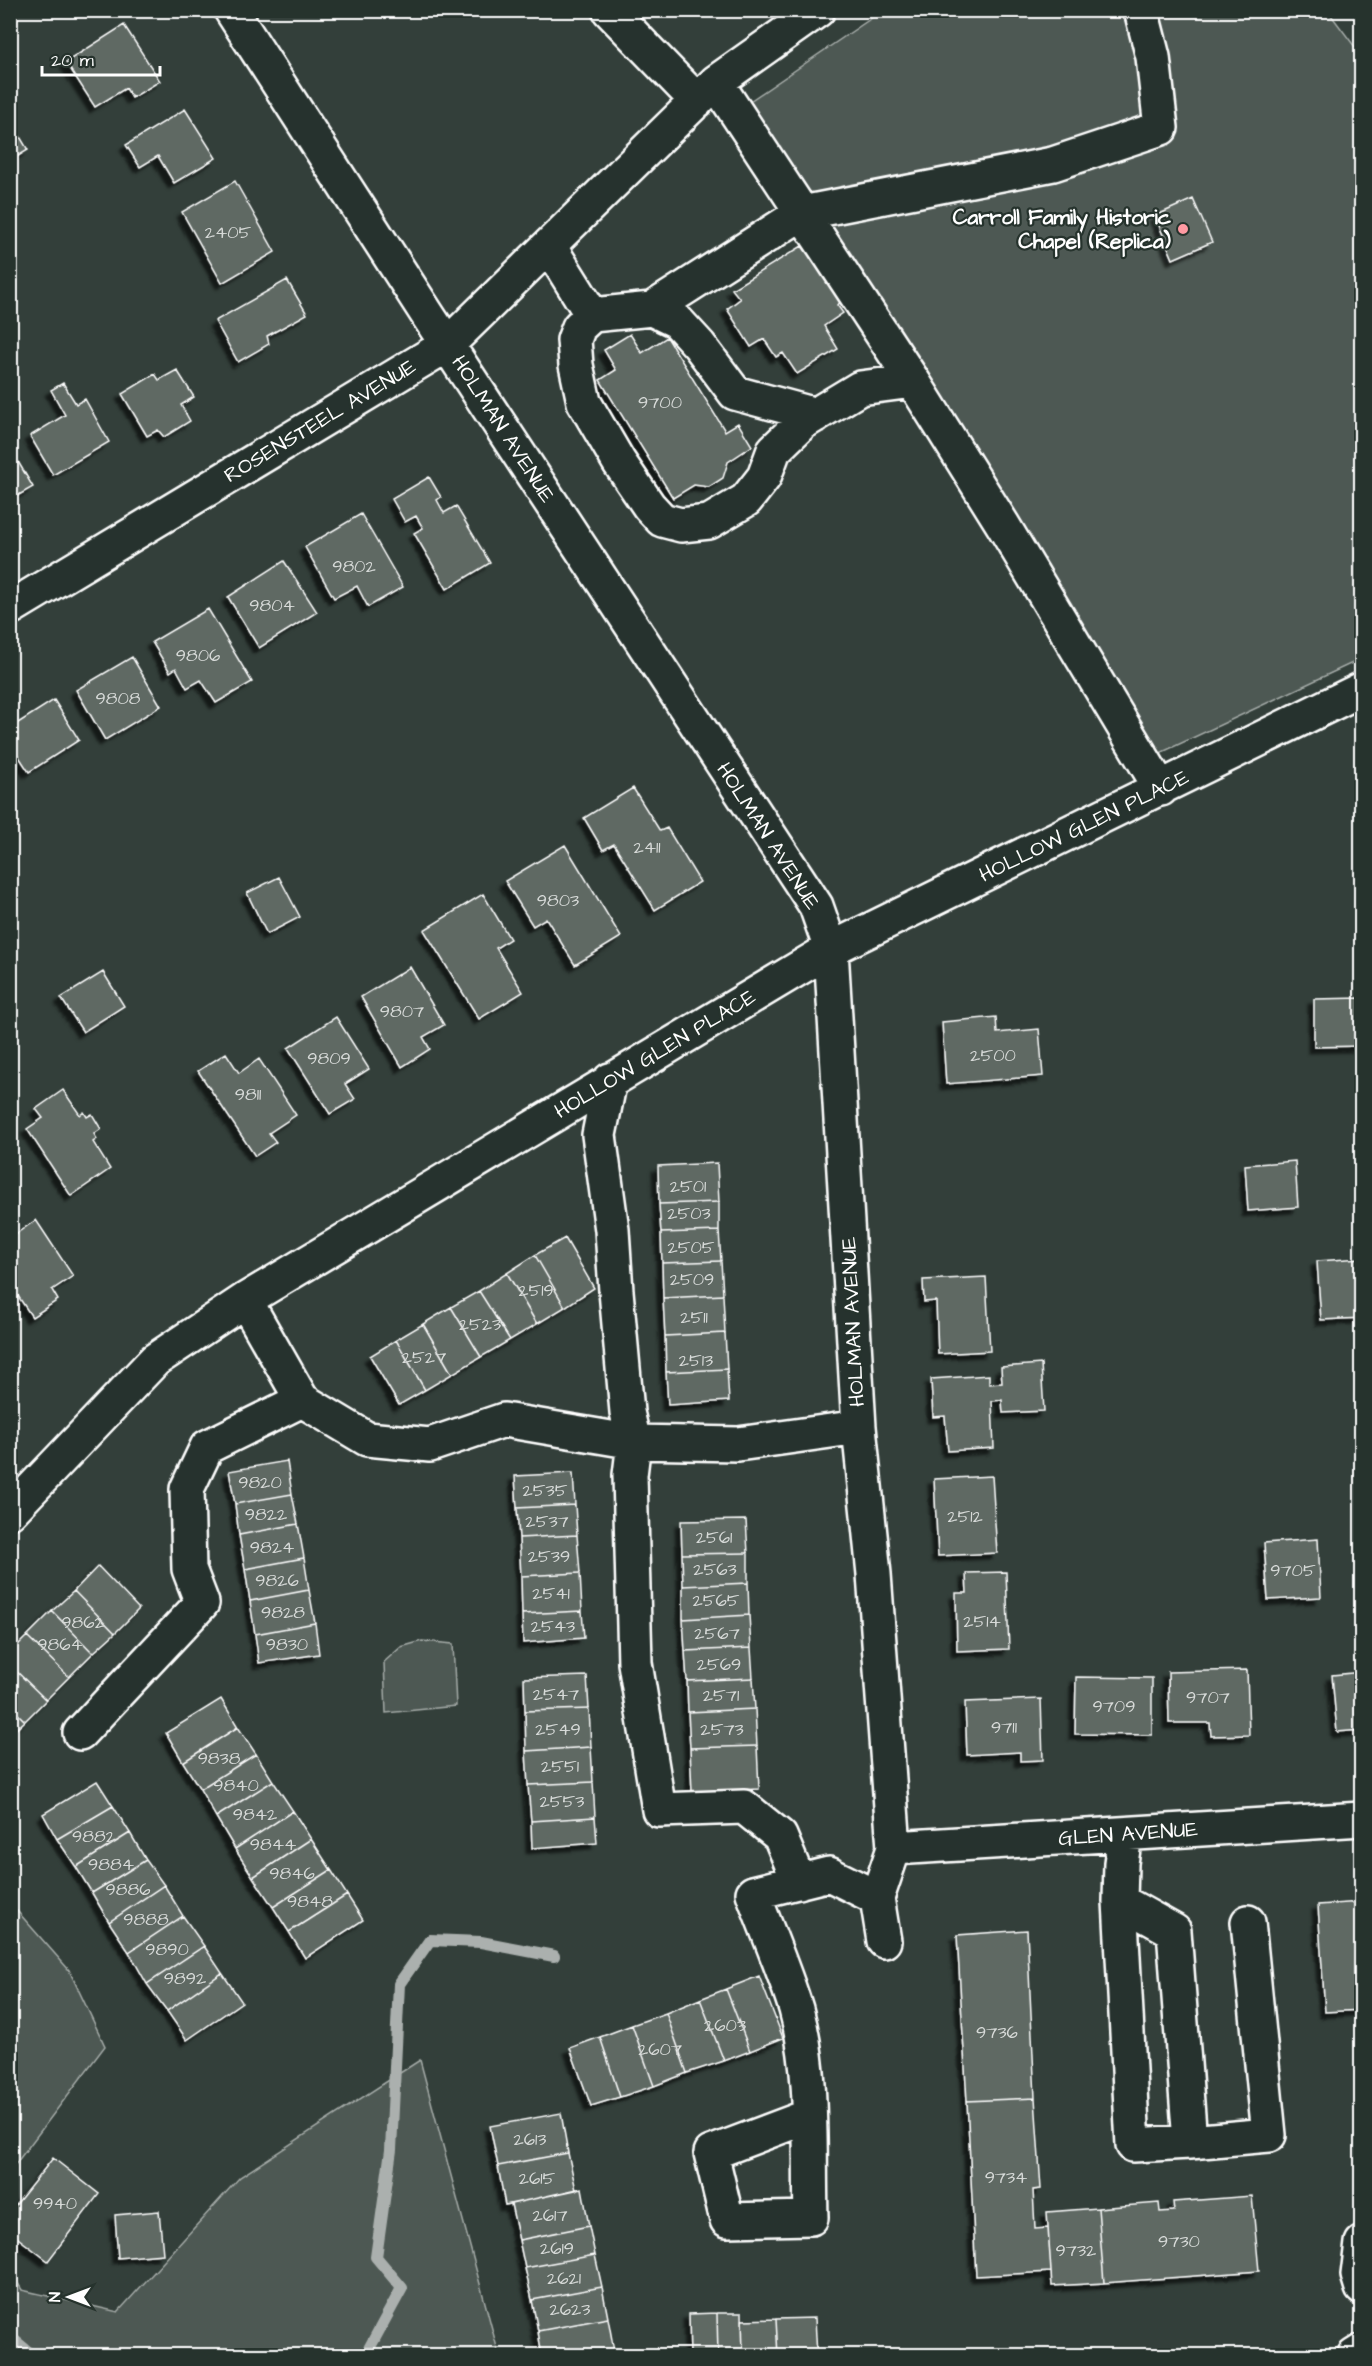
<svg xmlns="http://www.w3.org/2000/svg" width="1372" height="2366" viewBox="0 0 1372 2366" font-family="'Architects Daughter',sans-serif">
<style>
.green{fill:#4d5853;stroke:#a6aca9;stroke-width:1.5}
.lines{fill:none;stroke-linecap:round;stroke-linejoin:round}
.stream{stroke:#abb0ae;stroke-width:12}
.building{fill:#5f6964;stroke:#fff;stroke-width:1.5;filter:url(#shadow)}
.minor-casing{stroke:#fff;stroke-width:38}
.major-casing{stroke:#fff;stroke-width:38}
.minor{stroke:#26332d;stroke-width:33}
.major{stroke:#26332d;stroke-width:33}
.poi-dot{fill:#ff9aa2;stroke:#26332d;stroke-width:2}
.labels{text-anchor:middle;dominant-baseline:central;stroke-width:4.5;stroke-linejoin:round;paint-order:stroke}
.number-label{font-size:18px;fill:#d7dad8}
.poi-label{font-size:21px;font-weight:bold;fill:#fff;stroke:#26332d;text-anchor:end}
.street-label{font-size:21px;fill:#fff;stroke:#26332d}
</style>
<defs>
<filter id="shadow"><feDropShadow dx="-5.5" dy="5.5" stdDeviation="1.5" flood-color="#0009"/></filter>
</defs>
<rect width="100%" height="100%" fill="#333f3a"/>
<filter id="ink" filterUnits="userSpaceOnUse"><feTurbulence type="fractalNoise" baseFrequency=".0167" numOctaves="2"/><feDisplacementMap in="SourceGraphic" scale="12" xChannelSelector="R" yChannelSelector="G"/><feConvolveMatrix kernelMatrix="1 2 1 2 8 2 1 2 1" color-interpolation-filters="sRGB"/></filter>
<g filter="url(#ink)">
<path class="green" d="M882,11H1328L1361,55V659L1156,755L750,101Z
M422,1641L453,1644L456,1706L386,1713L384,1662L401,1647Z
M11,1904L69,1970L105,2046L11,2170Z
M420,2060L499,2355H11V2272L22,2290L118,2312L240,2177Z"/>
<g class="lines">
<path class="stream" d="M10,2337L33,2356
M365,2356L402,2288L376,2257L391,2150L399,1984L430,1940L481,1942L554,1956"/>
</g>
<path class="building" d="M124,25L160,81L132,98L126,88L95,107L66,62Z
M185,109L216,158L174,183L158,156L140,167L126,145Z
M10,120L28,150L10,161Z
M235,181L275,252L222,283L182,212Z
M1193,199L1212,242L1173,259L1155,216Z
M802,246L809,255L816,251L846,299L837,305L843,313L824,326L838,349L797,374L783,353L776,357L764,339L751,347L727,309L740,299L732,289Z
M287,280L307,314L267,336L269,344L238,362L215,321Z
M630,334L642,353L667,337L725,431L738,423L752,446L728,462L723,478L709,487L694,485L673,498L600,380L616,370L604,350Z
M177,370L194,397L181,405L190,421L164,437L158,430L147,436L122,394L155,374L159,380Z
M63,383L76,404L85,399L109,442L53,475L30,436L65,415L51,390Z
M10,448L33,487L10,500Z
M429,477L441,497L437,500L444,513L456,506L490,563L447,589L414,533L423,528L416,516L405,522L392,499Z
M361,514L403,587L368,607L357,586L334,598L305,547Z
M284,561L317,612L259,648L228,597Z
M208,609L252,682L216,703L201,680L187,688L176,668L170,672L152,642Z
M132,657L161,706L105,740L76,690Z
M54,700L79,740L29,772L10,743V728Z
M633,788L660,831L667,828L700,882L655,910L614,844L603,850L584,818Z
M565,845L621,937L575,965L546,918L533,926L505,881Z
M279,877L300,917L267,934L247,893Z
M483,894L510,939L496,948L523,992L479,1019L424,930Z
M410,967L444,1025L423,1037L430,1049L402,1067L361,997Z
M103,972L124,1006L83,1032L61,998Z
M1362,998V1046L1314,1047V999Z
M336,1017L369,1069L345,1084L355,1099L330,1114L288,1048Z
M996,1017L997,1033L1039,1029L1043,1076L946,1084L942,1022Z
M226,1053L239,1073L259,1059L296,1115L269,1133L276,1142L255,1156L198,1071Z
M63,1090L80,1115L84,1112L87,1117L92,1114L101,1129L94,1134L97,1139L93,1142L110,1169L71,1196L27,1129L43,1118L36,1109Z
M1295,1161L1298,1207L1248,1211L1245,1165Z
M717,1163L719,1202L659,1204L658,1166Z
M719,1202V1231L661,1233L659,1204Z
M36,1220L73,1276L52,1290L58,1300L32,1317L10,1284V1238Z
M719,1231L721,1261L662,1263L661,1233Z
M565,1238L594,1288L565,1307L535,1255Z
M535,1255L565,1307L537,1324L507,1273Z
M1362,1258V1318L1321,1320L1317,1261Z
M721,1261L723,1295L663,1298L662,1263Z
M507,1273L537,1324L510,1340L479,1291Z
M986,1277L990,1351L938,1354L936,1301L924,1302L923,1280Z
M479,1291L510,1340L481,1357L451,1307Z
M723,1295L725,1333L665,1336L663,1298Z
M451,1307L481,1357L452,1374L423,1324Z
M423,1324L452,1374L425,1390L396,1340Z
M725,1333L727,1369L666,1372L665,1336Z
M396,1340L425,1390L399,1405L370,1356Z
M1041,1364L1044,1411L1003,1413L1002,1400L992,1401L994,1448L948,1451L945,1416L933,1417L931,1379L989,1375V1384L1002,1383L1001,1367Z
M727,1369L729,1401L668,1405L666,1372Z
M287,1461L292,1494L235,1504L229,1471Z
M573,1473L575,1505L517,1508L515,1476Z
M992,1476L997,1553L938,1556L934,1479Z
M292,1494L298,1524L239,1535L235,1504Z
M575,1505L577,1535L519,1538L517,1508Z
M746,1520L748,1553L682,1554L681,1521Z
M298,1524L304,1558L245,1569L239,1535Z
M577,1535L580,1573L521,1576L519,1538Z
M1318,1539L1321,1597L1268,1600L1264,1543Z
M748,1553V1583L683,1586L682,1554Z
M304,1558L309,1590L250,1601L245,1569Z
M98,1566L139,1609L115,1633L74,1591Z
M1006,1572L1009,1649L957,1651L956,1593H967L966,1573Z
M580,1573L582,1611L522,1614L521,1576Z
M748,1583L749,1615L683,1619V1586Z
M309,1590L315,1623L255,1634L250,1601Z
M74,1591L115,1633L93,1653L52,1611Z
M52,1611L93,1653L69,1677L27,1636Z
M582,1611L584,1638L523,1643L522,1614Z
M749,1615L751,1648L685,1651L683,1619Z
M315,1623L319,1654L259,1663L255,1634Z
M27,1636L69,1677L46,1700L10,1665V1653Z
M751,1648L753,1678L687,1681L685,1651Z
M10,1665L46,1700L25,1721L10,1706Z
M1247,1670L1249,1735L1211,1736L1210,1723H1169L1168,1672Z
M1362,1672V1730L1337,1732L1332,1675Z
M587,1676L589,1709L525,1711L524,1678Z
M1076,1677L1152,1678V1735L1075,1734Z
M753,1678L755,1709L688,1712L687,1681Z
M221,1699L238,1727L183,1762L166,1733Z
M1041,1699L1043,1760L1020,1761V1752L967,1755L965,1702Z
M10,1706L25,1721L10,1735Z
M589,1709L591,1747L526,1751L525,1711Z
M755,1709L757,1746L690,1748L688,1712Z
M238,1727L256,1754L200,1789L183,1762Z
M757,1746L759,1789L692,1792L690,1748Z
M591,1747L593,1782L528,1785L526,1751Z
M256,1754L273,1781L216,1817L200,1789Z
M97,1781L113,1806L57,1839L43,1814Z
M273,1781L293,1811L235,1849L216,1817Z
M593,1782L595,1817L531,1821L528,1785Z
M113,1806L130,1833L76,1867L57,1839Z
M293,1811L311,1839L253,1877L235,1849Z
M595,1817L597,1843L532,1848L531,1821Z
M130,1833L146,1860L92,1893L76,1867Z
M311,1839L331,1870L273,1907L253,1877Z
M146,1860L164,1885L109,1922L92,1893Z
M331,1870L347,1895L289,1932L273,1907Z
M164,1885L183,1916L129,1952L109,1922Z
M347,1895L363,1920L305,1958L289,1932Z
M1362,1902V2010L1325,2012L1318,1905Z
M183,1916L204,1946L147,1984L129,1952Z
M1027,1930L1035,2098L967,2101L957,1935Z
M204,1946L222,1973L167,2011L147,1984Z
M222,1973L242,2002L187,2040L167,2011Z
M759,1976L783,2038L750,2051L726,1989Z
M726,1989L750,2051L724,2061L700,1999Z
M700,1999L724,2061L687,2073L666,2013Z
M666,2013L687,2073L654,2086L632,2025Z
M632,2025L654,2086L620,2097L600,2037Z
M600,2037L620,2097L591,2106L570,2048Z
M1035,2098L1041,2189L1033,2190L1035,2229L1048,2228L1051,2272L976,2276L967,2101Z
M561,2113L568,2153L498,2166L490,2126Z
M568,2153L576,2190L505,2205L498,2166Z
M53,2158L99,2194L48,2261L10,2232V2212Z
M582,2188L589,2226L519,2240L511,2204Z
M1252,2196L1259,2271L1104,2283L1098,2208L1159,2203L1160,2212L1174,2211L1173,2202Z
M1098,2208L1104,2283L1052,2286L1047,2212Z
M159,2211L163,2254L118,2258L115,2215Z
M589,2226L595,2255L525,2268L519,2240Z
M595,2255L602,2287L532,2300L525,2268Z
M602,2287L608,2318L538,2331L532,2300Z
M717,2313L718,2356H690L689,2314Z
M717,2313H742L743,2356H718Z
M608,2318L614,2351L593,2356H542L538,2331Z
M815,2318L817,2356H778L776,2319Z
M776,2319L778,2356H743L742,2320Z"/>
<g class="lines">
<defs>
<path id="minor" d="M231,10L429,317L816,906L831,949L859,1427L874,1574L894,1848L877,1898L884,1941
M609,10L697,101
M716,82L913,381L1003,525L1161,789
M549,246L592,315L579,327L574,340L576,365L584,402L619,462L649,506L662,520L681,525L709,522L746,500L764,477L774,450L802,423L860,388L913,381
M652,309L677,321L699,345L735,393L816,415
M592,315L652,309L802,213L1053,164L1161,128L1153,57L1141,10
M10,608L447,345L716,82L818,10
M610,1080L599,1135L612,1230L616,1291L627,1412L634,1442L630,1475L635,1663L659,1810L744,1807L780,1836L799,1882
M245,1300L302,1400L367,1439L430,1445L504,1420L634,1442L738,1444L859,1427
M10,1512L155,1360L245,1300L831,949L1362,689
M80,1733L202,1603L189,1569L187,1489L207,1447L302,1400
M894,1848L1362,1819
M1120,1901L1174,1931L1190,2142L1133,2145L1120,1901L1121,1863L1125,1835
M809,2116L711,2153L727,2220L811,2218C809,2150 814,2074 796,2009C784,1970 767,1931 753,1893L829,1874L877,1898
M1190,2142L1269,2135L1248,1922
M1362,2243L1358,2275L1362,2288"/>
<path id="major" d="M1354,2356L1362,2351"/>
</defs>
<use href="#minor" class="minor-casing"/>
<use href="#major" class="major-casing"/>
<use href="#minor" class="minor"/>
<use href="#major" class="major"/>
</g>
</g>
<circle class="poi-dot" cx="1183" cy="229" r="6"/>
<g class="labels">
<g class="number-label">
<text x="228" y="232">2405</text>
<text x="660" y="402">9700</text>
<text x="354" y="566">9802</text>
<text x="272" y="605">9804</text>
<text x="198" y="655">9806</text>
<text x="118" y="698">9808</text>
<text x="647" y="847">2411</text>
<text x="558" y="900">9803</text>
<text x="402" y="1011">9807</text>
<text x="993" y="1055">2500</text>
<text x="329" y="1058">9809</text>
<text x="248" y="1094">9811</text>
<text x="688" y="1186">2501</text>
<text x="689" y="1213">2503</text>
<text x="691" y="1247">2505</text>
<text x="692" y="1279">2509</text>
<text x="536" y="1290">2519</text>
<text x="694" y="1317">2511</text>
<text x="480" y="1324">2523</text>
<text x="424" y="1357">2527</text>
<text x="696" y="1360">2513</text>
<text x="260" y="1482">9820</text>
<text x="545" y="1490">2535</text>
<text x="266" y="1514">9822</text>
<text x="965" y="1516">2512</text>
<text x="547" y="1521">2537</text>
<text x="714" y="1537">2561</text>
<text x="272" y="1547">9824</text>
<text x="549" y="1556">2539</text>
<text x="715" y="1569">2563</text>
<text x="1293" y="1570">9705</text>
<text x="277" y="1580">9826</text>
<text x="551" y="1593">2541</text>
<text x="716" y="1600">2565</text>
<text x="283" y="1612">9828</text>
<text x="982" y="1621">2514</text>
<text x="83" y="1622">9862</text>
<text x="553" y="1626">2543</text>
<text x="717" y="1633">2567</text>
<text x="60" y="1644">9864</text>
<text x="287" y="1644">9830</text>
<text x="719" y="1664">2569</text>
<text x="556" y="1694">2547</text>
<text x="721" y="1695">2571</text>
<text x="1208" y="1697">9707</text>
<text x="1114" y="1706">9709</text>
<text x="1004" y="1727">9711</text>
<text x="558" y="1729">2549</text>
<text x="722" y="1729">2573</text>
<text x="219" y="1758">9838</text>
<text x="560" y="1766">2551</text>
<text x="236" y="1785">9840</text>
<text x="562" y="1801">2553</text>
<text x="255" y="1814">9842</text>
<text x="94" y="1836">9882</text>
<text x="273" y="1844">9844</text>
<text x="111" y="1864">9884</text>
<text x="292" y="1873">9846</text>
<text x="128" y="1889">9886</text>
<text x="310" y="1901">9848</text>
<text x="146" y="1919">9888</text>
<text x="167" y="1949">9890</text>
<text x="185" y="1978">9892</text>
<text x="725" y="2025">2603</text>
<text x="997" y="2032">9736</text>
<text x="660" y="2049">2607</text>
<text x="530" y="2139">2613</text>
<text x="1006" y="2177">9734</text>
<text x="537" y="2178">2615</text>
<text x="55" y="2203">9940</text>
<text x="550" y="2215">2617</text>
<text x="1179" y="2241">9730</text>
<text x="557" y="2248">2619</text>
<text x="1076" y="2250">9732</text>
<text x="564" y="2278">2621</text>
<text x="570" y="2309">2623</text>
</g>
<g class="poi-label">
<text x="1171" y="217">Carroll Family Historic<tspan x="1171" dy="24">Chapel (Replica)</tspan></text>
</g>
<g class="street-label">
<text transform="translate(320 421) rotate(-31)">ROSENSTEEL AVENUE</text>
<text transform="translate(503 429) rotate(57)">HOLMAN AVENUE</text>
<text transform="translate(1084 826) rotate(-26)">HOLLOW GLEN PLACE</text>
<text transform="translate(768 836) rotate(57)">HOLMAN AVENUE</text>
<text transform="translate(655 1054) rotate(-31)">HOLLOW GLEN PLACE</text>
<text transform="translate(853 1322) rotate(-93)">HOLMAN AVENUE</text>
<text transform="translate(1128 1834) rotate(-4)">GLEN AVENUE</text>
</g>
</g>
<rect width="1372" height="2366" fill="none" stroke="#26332d" stroke-width="36"/>
<rect x="18" y="18" width="1336" height="2330" fill="none" stroke="#fff" stroke-width="2" filter="url(#ink)"/>
<g transform="translate(69 2297) rotate(270)" stroke="#26332d" stroke-width="4.5" paint-order="stroke">
<path d="M0-4.5L10 22L0 15L-10 22Z" fill="#ffffff"/>
<text y="-9" font-size="16" font-weight="bold" text-anchor="middle" fill="#ffffff">N</text>
</g>
<path d="M42 66v9h118v-9" fill="none" stroke="#ffffff" stroke-width="3"/>
<text x="51" y="66" font-size="18" fill="#ffffff" stroke="#26332d" stroke-width="4.5" paint-order="stroke">20 m</text>
</svg>
